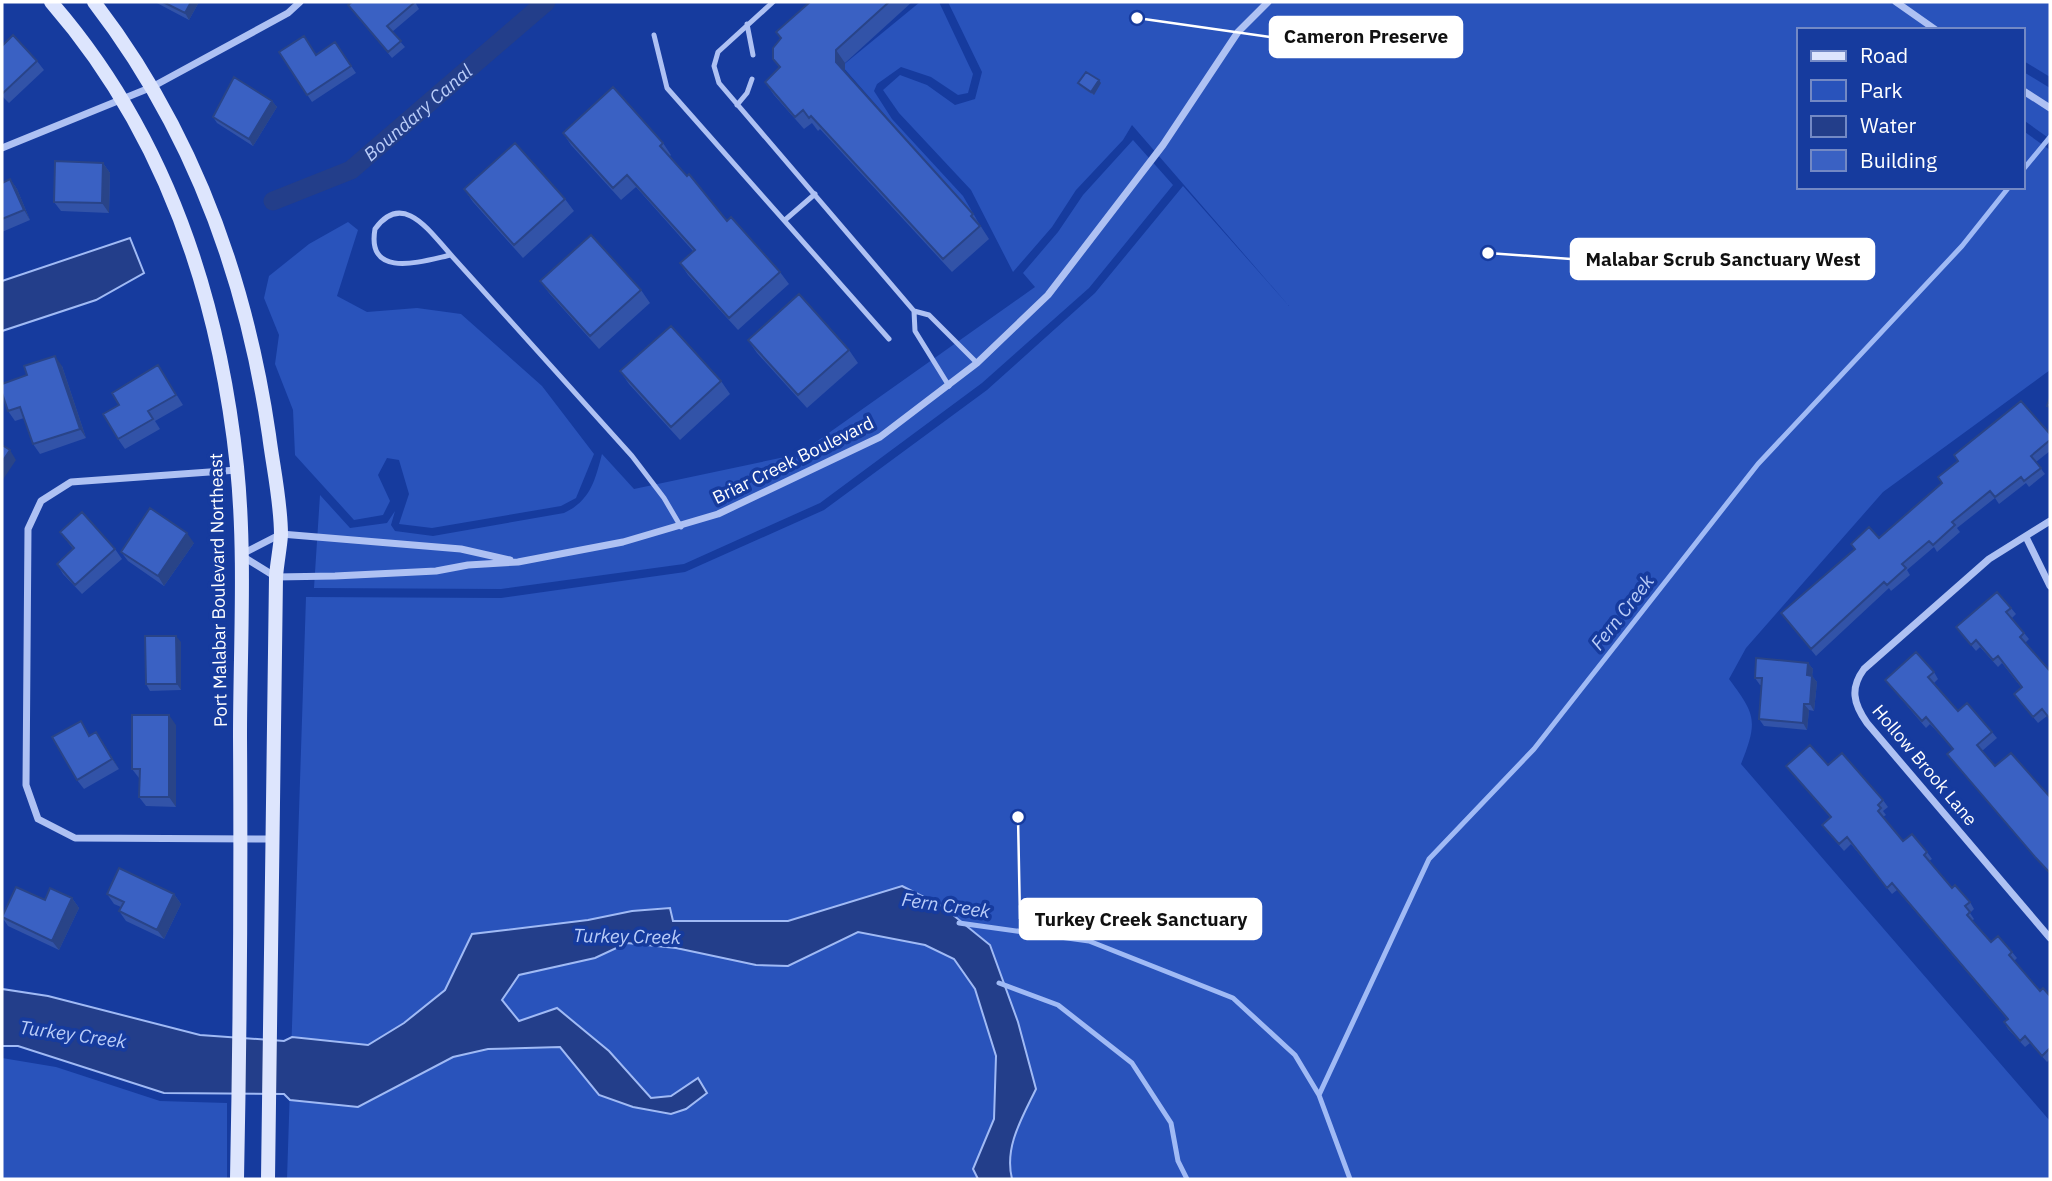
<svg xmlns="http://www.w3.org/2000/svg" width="2052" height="1181" viewBox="0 0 2052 1181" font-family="'IBM Plex Sans',sans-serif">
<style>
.green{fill:#2953bb}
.water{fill:#233e8a;stroke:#a0baf5;stroke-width:2}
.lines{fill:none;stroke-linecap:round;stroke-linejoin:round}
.stream{stroke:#a0baf5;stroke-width:5}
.canal{stroke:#233e8a;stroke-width:19}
.lane{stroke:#aec1f3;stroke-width:5}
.street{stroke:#aec1f3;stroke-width:7}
.secondary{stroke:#dde5fd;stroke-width:14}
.wall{fill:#3253a8}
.shaded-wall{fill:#294488}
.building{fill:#3a61c3;stroke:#294488;stroke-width:2}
.labels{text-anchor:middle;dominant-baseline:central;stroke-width:7;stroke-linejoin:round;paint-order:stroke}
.street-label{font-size:18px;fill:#fff;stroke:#163b9e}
.water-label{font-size:19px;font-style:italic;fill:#bacdf9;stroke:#163b9e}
.leader{fill:none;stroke:#fff;stroke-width:2.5}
.callout-dot{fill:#fff;stroke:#163b9e;stroke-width:2.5}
.callout{fill:#fff;stroke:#fff;stroke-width:2.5}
.callout-label{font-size:19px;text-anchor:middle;font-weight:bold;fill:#111}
</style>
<rect width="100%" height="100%" fill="#163b9e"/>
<path class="green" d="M920,2H939L973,74L968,93L958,95L931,77L901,67L877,84L874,91L892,119L963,196L977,220L842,66Z
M948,2H2050V77L2022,60V30H1798V187H2022V130L2050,150V370L1883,492L1746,648L1729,679C1756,715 1758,721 1741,764L2050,1121V1179H287L306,597L501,598L685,572L824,510L987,390L1095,293L1183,186L1289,306L1132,125L1123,140L1076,190L1052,227L1013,272L971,190L899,113L883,90L900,75L927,85L955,105L975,99L982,72Z
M2022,71L2050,88V139L2022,119Z
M1133,140L1173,185L1089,288L982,383L820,503L684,564L501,589L314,588L320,495L350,528L387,523L395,511L391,525L395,531L433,536L564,513C590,501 595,481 602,454L634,489L799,454L1035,287L1023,273L1058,232L1083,195Z
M348,222L358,230L337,296L367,312L417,308L461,314L542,386L594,454L576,498L561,506L432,528L399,524L409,494L399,460L387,458L378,475L390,501L383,515L354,520L295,455L293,410L275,364L279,335L264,298L269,276L309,244Z
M2,1058L56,1067L160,1101L227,1103V1179H2Z"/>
<path class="water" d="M130,238L144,273L96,300L2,331V281Z
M902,886L942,906L990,945L1018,1022L1036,1089C1022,1118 1004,1147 1012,1179H978L973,1169L994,1119L996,1056L975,989L954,959L925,945L858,932L788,966L756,965L676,948L627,943L595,958L519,975L502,1000L519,1021L557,1008L609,1051L651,1098L671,1096L698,1078L707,1093L686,1109L671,1114L633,1107L599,1095L560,1047L488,1049L453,1057L358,1107L290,1100L284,1094L164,1093L18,1046H2V989L48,996L200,1035L284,1041L292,1037L368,1045L404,1023L445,990L472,934L588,920L632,911L670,908L673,921H788Z"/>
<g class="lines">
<path class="stream" d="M2022,171L2050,137
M959,923L1089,941L1233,998L1295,1055L1319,1095
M999,983L1058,1005L1132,1063L1171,1123L1178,1161L1187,1179
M1350,1179L1319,1095L1429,859L1534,749L1758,464L1962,246L2009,187"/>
<path class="canal" id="s1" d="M273,201L351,170L546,2"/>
<path class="lane" d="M773,2L718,52L714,66L719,83L914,311
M747,24L753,55
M654,35L667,88L889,339
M737,105L747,93L752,79
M785,220L815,194
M451,255C423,261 366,280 375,229C403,190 430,232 451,255L632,456L664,498L681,527
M949,386L915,331L914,311L929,315L977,363"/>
<path class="street" d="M1896,2L1936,30
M2022,90L2050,108
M2,148L152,87L288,13L300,2
M237,470L71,482L41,501L28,529L26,785L38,819L75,838L271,839
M2050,521L1989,559L1864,669C1850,688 1853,703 1867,723L2050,938
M2026,537L2050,586
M242,554L281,534L461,549L510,560
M242,556L276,577L335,576L436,571L468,565L518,562L623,542L718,514L880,437L977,363L1048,295L1163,145L1238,32L1268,2"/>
<path class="secondary" d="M51,2C165,133 219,296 237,467C246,556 240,648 240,737C241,884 240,1032 237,1179
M94,2C191,128 246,277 269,435C273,467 281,502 281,535C280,549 277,563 276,577L268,1179"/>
</g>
<path class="wall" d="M155,2H199L189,20Z
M415,2L419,9L392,32L405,47L392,58L348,5Z
M810,2H912L845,63V72L973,214L989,239L952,272L820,129L818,131L812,123L804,129L774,95L765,82L779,67L773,59L781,39L776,32Z
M335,42L356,73L312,102L279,52L316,54Z
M2,46L37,61L44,70L9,103L2,96Z
M1078,83H1101L1094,95L1080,87Z
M272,101L277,107L253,146L217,123L213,117Z
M563,133L663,143L671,155L669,157L727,221L780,272L789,284L738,330L688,275L680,263L693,251L636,187L621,200L571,145Z
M103,163L110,173L109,213L61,211L54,202Z
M10,179L17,189L30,220L2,232V183Z
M464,189L565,199L574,211L523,258L473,202Z
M540,281L641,290L650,303L599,349L549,293Z
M748,340L849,350L858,363L807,408L757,353Z
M158,365L183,405L155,421L160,429L125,449L118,439L119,405Z
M62,366L86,438L40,454L33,444L24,418L15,421L8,411Z
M620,371L721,381L730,394L680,440L629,384Z
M2050,434V451L2036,462L2045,474L2029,487L2026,483L1999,504L1995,498L1957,528L1960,532L1937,552L1934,547L1907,570L1910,575L1891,591L1889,588L1816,656L1781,613L1879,538L1942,483Z
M60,532L115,549L122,559L82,594L63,574L57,564L73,549Z
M194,543L164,586L128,561L121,552Z
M2011,608L2016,614L2012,618L2029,639L2025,643L2050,671V720L2047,716L2038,723L2014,694L2021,687L2002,663L1998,667L1980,647L1976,651L1956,627Z
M181,642V690L150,691L146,684Z
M1808,663L1813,669L1812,676L1817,682L1814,711L1809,710L1807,730L1764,726L1759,719L1762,685H1760L1755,678Z
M1934,672L1938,679L1934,683L1958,711L1992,732L1997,738L1982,751L1995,766L2050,797V874L1952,760L1947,754L1953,749L1930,724L1926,728L1885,680Z
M176,725V807L146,806L139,797V778L132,769Z
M96,732L119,769L84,789L77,780L90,735Z
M1828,765L1883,800L1888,807L1883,811L1886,815L1883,817L1903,841L1927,852L1932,859L1929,861L1952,888L1970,902L1974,909L1970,913L1974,919L1972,921L1991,942L2012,952L2017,958L2014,961L2040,991L2050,996V1059L2047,1062L2030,1043L2025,1047L2008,1029L2004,1022L2007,1019L1897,890L1892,894L1851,844L1844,851L1827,831L1822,825L1830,817L1786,766Z
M107,894H174L181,904L164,939L126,921L119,911L121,907L114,904Z
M72,898L79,908L59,950L8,926L2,917L45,900Z"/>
<path class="shaded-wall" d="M191,2H199L189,20L185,13Z
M836,50L845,63V75L836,62Z
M1099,80L1101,83L1094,95L1091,92Z
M272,101L277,107L253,146L249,139Z
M103,163L110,173L109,213L102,203Z
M10,179L17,189L30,220L24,210Z
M55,356L62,366L86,438L80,429Z
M10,450L16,460L2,481V462Z
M187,533L194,543L164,586L158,576Z
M176,636L181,642V690L177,684Z
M1808,663L1813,669L1812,676L1817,682L1814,711L1810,704L1807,675Z
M1804,704L1809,710L1807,730L1803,723Z
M169,715L176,725V807L169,797Z
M96,732L103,742L119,769L112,759Z
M174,894L181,904L164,939L157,930Z
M72,898L79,908L59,950L52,941Z"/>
<path class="building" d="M163,2H191L185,13Z
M352,2H415L387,26L401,41L388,52L348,5Z
M810,2H889L836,50V62L973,214L971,216L980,226L943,259L811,116L809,118L803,110L795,117L765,82L780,67L773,59V48L781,38L776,32Z
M13,35L37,61L2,94V46Z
M304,36L316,55L335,42L351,66L307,95L279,52Z
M1086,72L1099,80L1091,92L1078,83Z
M234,77L272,101L249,139L213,117Z
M613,87L663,143L660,146L687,176L689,174L727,221L731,217L780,272L729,318L680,263L695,250L627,175L613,188L563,133Z
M515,143L565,199L514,245L464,189Z
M55,161L103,163L102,203L54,202Z
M10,179L24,210L2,219V183Z
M591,235L641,290L590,336L540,281Z
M799,294L849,350L798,395L748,340Z
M671,326L721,381L671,427L620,371Z
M55,356L80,429L33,444L20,407L8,411L2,393V384L27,375L24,366Z
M158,365L176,395L148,411L153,419L118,439L103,414L119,405L112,393Z
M2050,397V407L2047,406Z
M2021,401L2050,434V440L2031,456L2041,468L2024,481L2021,477L1995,497L1990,491L1952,522L1955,525L1933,545L1929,541L1902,564L1906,568L1887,585L1884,582L1811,649L1781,613L1855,549L1851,544L1869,527L1879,538L1942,483L1938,477L1958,461L1954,455Z
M2,445L10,450L2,462Z
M150,508L187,533L158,576L121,552Z
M82,512L115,549L75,585L57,564L74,548L60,532Z
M1997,592L2011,608L2006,612L2024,633L2020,637L2050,671V719L2042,709L2033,717L2014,694L2022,687L1998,656L1993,660L1976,640L1971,645L1956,627Z
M145,636H176L177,684H146Z
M1916,652L1934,672L1928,677L1958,711L1967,703L1992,732L1977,745L1995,766L2011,753L2050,797V873L2035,857L1947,754L1953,749L1926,717L1922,721L1885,680Z
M1756,658L1808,663L1807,675L1812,676L1810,704H1804L1803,723L1759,719L1762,678H1755Z
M132,715H169V797H139L140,769H132Z
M81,721L89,736L96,732L112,759L77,780L52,737Z
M1810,745L1828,765L1842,753L1883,800L1878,805L1881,808L1878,811L1903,841L1912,834L1927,852L1924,855L1952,888L1955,885L1970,902L1965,906L1970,912L1967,915L1991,942L1998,936L2012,952L2009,955L2040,991L2043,988L2050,996V1048L2042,1056L2025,1036L2020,1041L2004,1022L2008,1019L1892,883L1887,888L1847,837L1839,844L1822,825L1831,817L1786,766Z
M119,868L174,894L157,930L119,911L124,902L107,894Z
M16,887L45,900L50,888L72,898L52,941L2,917Z"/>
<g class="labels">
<g class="street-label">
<text transform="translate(793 460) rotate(-26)">Briar Creek Boulevard</text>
<text transform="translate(218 590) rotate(-91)">Port Malabar Boulevard Northeast</text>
<text transform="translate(1925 765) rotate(50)">Hollow Brook Lane</text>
</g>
<g class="water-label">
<text stroke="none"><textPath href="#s1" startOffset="172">Boundary Canal</textPath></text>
<text transform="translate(1622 612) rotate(-52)">Fern Creek</text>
<text transform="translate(946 905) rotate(8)">Fern Creek</text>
<text transform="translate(627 936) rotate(1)">Turkey Creek</text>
<text transform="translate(73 1034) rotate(8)">Turkey Creek</text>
</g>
</g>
<path class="leader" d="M1137 18L1270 37M1488 253L1571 259M1018 817L1020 919"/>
<g class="callout-dot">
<circle cx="1137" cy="18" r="7"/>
<circle cx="1488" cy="253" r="7"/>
<circle cx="1018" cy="817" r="7"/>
</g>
<g class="callout">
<rect x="1270" y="17" width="192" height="40" rx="7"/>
<rect x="1571" y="239" width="303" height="40" rx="7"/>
<rect x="1020" y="899" width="241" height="40" rx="7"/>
</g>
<g class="callout-label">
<text x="1366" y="43">Cameron Preserve</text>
<text x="1723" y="266">Malabar Scrub Sanctuary West</text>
<text x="1141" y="926">Turkey Creek Sanctuary</text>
</g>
<rect width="2052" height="1181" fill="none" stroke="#ffffff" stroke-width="7"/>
<rect x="1797" y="28" width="228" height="161" fill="#163b9e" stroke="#7389c5" stroke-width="2"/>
<rect x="1811" y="51" width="35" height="10" fill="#dde5fd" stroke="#7389c5" stroke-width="2"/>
<text x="1860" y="63" font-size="21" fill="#ffffff">Road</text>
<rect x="1811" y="80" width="35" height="21" fill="#2953bb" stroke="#7389c5" stroke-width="2"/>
<text x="1860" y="98" font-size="21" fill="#ffffff">Park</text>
<rect x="1811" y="116" width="35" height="21" fill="#233e8a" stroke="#7389c5" stroke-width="2"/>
<text x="1860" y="133" font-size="21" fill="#ffffff">Water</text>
<rect x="1811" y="150" width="35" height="21" fill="#3a61c3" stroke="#7389c5" stroke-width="2"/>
<text x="1860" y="168" font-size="21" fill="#ffffff">Building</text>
</svg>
